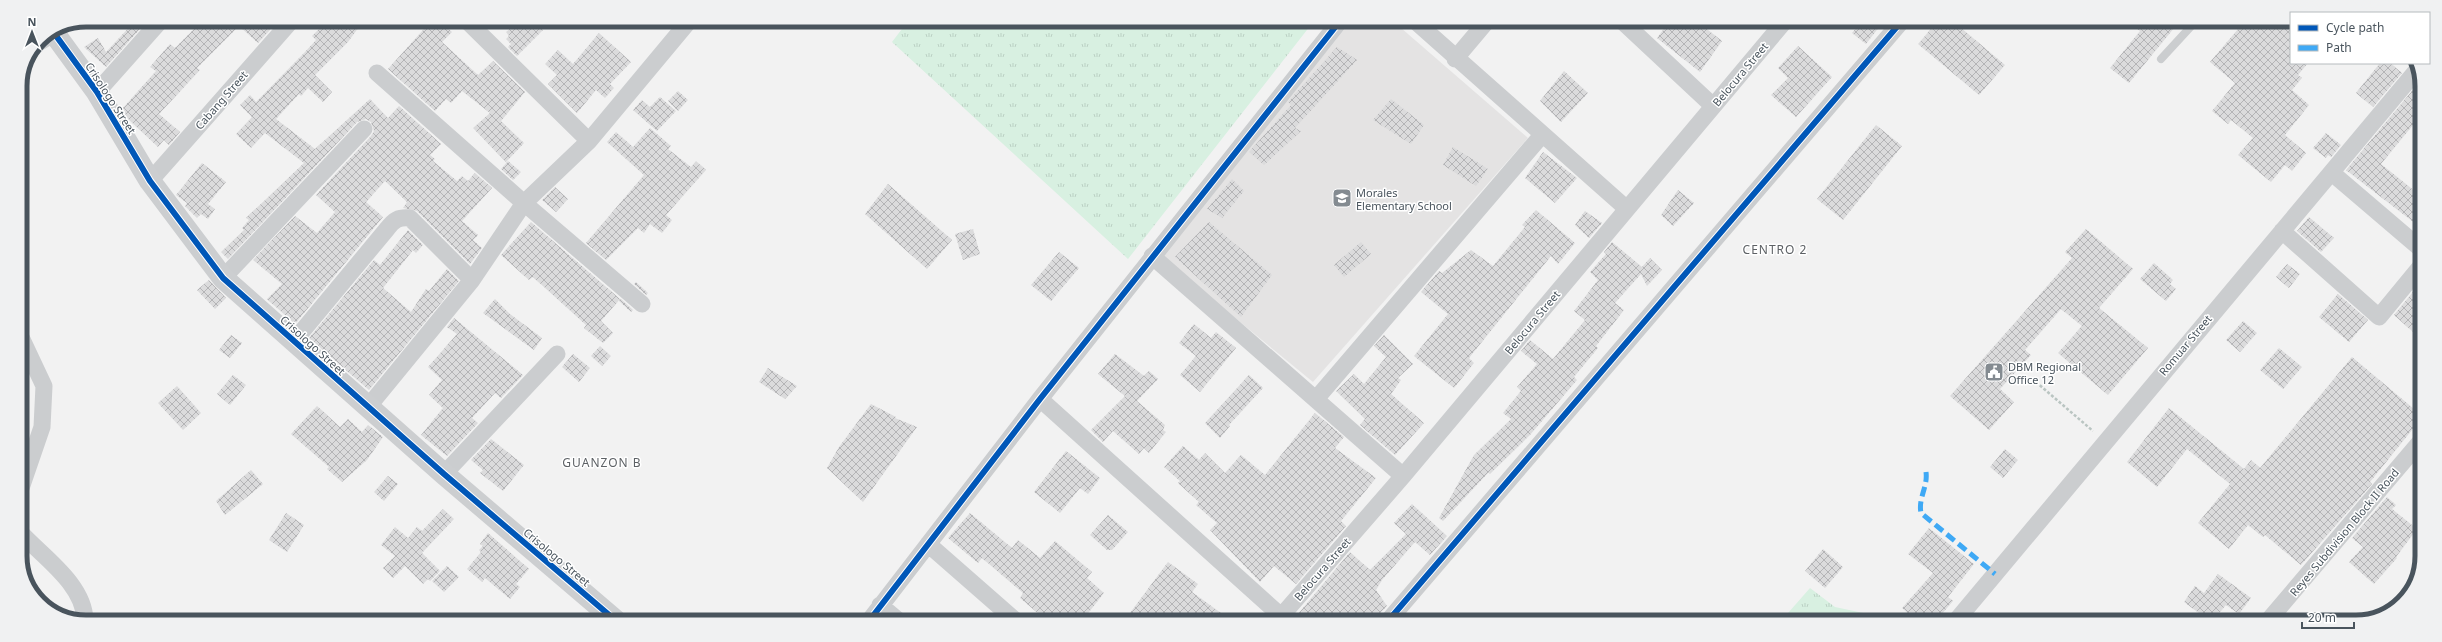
<svg xmlns="http://www.w3.org/2000/svg" width="2442" height="642" viewBox="0 0 2442 642" font-family="'Noto Sans',sans-serif">
<style>
.education{fill:#e4e3e3}
.grass{fill:url(#grass-tufts)}
.building{fill:url(#building-cross-hatch)}
.lines{fill:none;stroke-linecap:round;stroke-linejoin:round}
.path{stroke:#bac5c2;stroke-width:2.5;stroke-dasharray:3 2;stroke-linecap:butt}
.lane{stroke:#cbcdcf;stroke-width:8}
.street{stroke:#cbcdcf;stroke-width:17}
.secondary{stroke:#ccced0;stroke-width:22}
.quiet{stroke:#3fa9f5;stroke-width:5;stroke-dasharray:10 5;stroke-linecap:butt}
.cycleway-casing{stroke:#fff;stroke-width:8}
.cycleway{stroke:#0057b8;stroke-width:6}
.labels{text-anchor:middle;dominant-baseline:central;stroke-width:3;stroke-linejoin:round;paint-order:stroke}
.street-label{font-size:11px;fill:#49545d;stroke:#fff}
.poi-label{font-size:11px;fill:#49545d;stroke:#fff;text-anchor:start}
.neighbourhood-label{font-size:12px;letter-spacing:1px;fill:#5d6165;stroke:#fff}
.rim{fill:none;stroke:#49545d;stroke-width:5}
</style>
<defs>
<pattern id="grass-tufts" width="24" height="20" patternUnits="userSpaceOnUse"><rect width="24" height="20" fill="#d8f0e1"/><path d="M3 7l-1-3M5 7V3M7 7l1-3M15 17l-1-3M17 17v-4M19 17l1-3" fill="none" stroke="#bbd0c3"/></pattern>
<pattern id="building-cross-hatch" width="8" height="8" patternUnits="userSpaceOnUse"><rect width="8" height="8" fill="#dbdbdc"/><path d="M0 0l8 8M0 8l8-8" fill="none" stroke="#b4b4b6"/></pattern>
</defs>
<rect width="100%" height="100%" fill="#f2f2f2"/>
<path class="education" d="M1351,21H1393L1528,138L1313,382L1161,257Z"/>
<path class="grass" d="M908,21H1314L1128,259L892,42Z
M1810,588L1835,607L1868,614L1878,622L1781,621Z"/>
<path class="building" d="M136,20H148L106,67L84,47L98,38L106,52Z
M203,20H260L270,30L258,43L239,26L197,68L200,70L159,114L180,132L169,145L164,140L158,147L128,119L122,109L156,71L150,67L170,44L175,48Z
M328,20H364L348,42L315,75L332,92L323,102L308,88L301,96L299,94L276,119L315,149L370,99L388,118L399,106L441,144L430,155L435,159L433,161L457,181L462,176L468,181L475,173L492,188L462,221L478,235L473,240L482,248L470,264L417,211L403,208L407,202L385,181L366,202L383,217L295,324L267,299L282,284L253,260L295,216L317,233L335,212L316,195L371,136L374,131L371,122L366,119L357,122L228,259L221,252L244,230L242,228L249,220L246,218L304,163L265,133L251,148L236,134L252,117L240,105L250,95L256,102L305,52L316,40L312,36Z
M432,20H439L452,32L442,42L478,75L493,61L525,92L501,121L524,143L506,162L473,128L490,113L462,91L451,103L446,99L435,111L388,69Z
M506,20H534L543,30L517,56L508,47L511,44L506,39L509,36L506,32L512,27Z
M1669,22H1698L1722,41L1700,72L1657,38Z
M1861,22H1883L1866,44L1852,33Z
M1937,22H1954L2005,65L1979,95L1918,44Z
M2128,22H2179L2129,83L2110,68L2140,31Z
M2244,22H2291V63H2308L2298,75L2302,78L2292,90L2309,105L2285,135L2306,153L2292,171L2285,165L2271,182L2238,155L2253,138L2231,120L2228,124L2212,111L2235,83L2210,62Z
M599,33L631,62L610,84L614,88L605,98L596,90L577,113L548,84L557,75L545,64L558,50L573,64Z
M1798,46L1832,77L1796,117L1771,95L1788,78L1778,68Z
M1337,47L1357,60L1295,128L1301,131L1264,165L1249,152L1291,105L1288,102L1295,94Z
M2380,63H2390L2402,73L2373,107L2356,93Z
M1564,71L1588,93L1561,122L1540,101Z
M2421,80L2422,114L2381,164L2421,196V228L2346,170Z
M678,91L688,100L678,111L668,101Z
M660,97L676,111L657,131L633,110L642,100L650,107Z
M1391,99L1424,125L1411,144L1373,120Z
M1876,125L1902,146L1843,220L1817,199Z
M650,128L671,146L668,149L691,167L696,161L706,170L666,215L672,220L662,233L650,224L644,233L638,228L606,260L586,243L644,175L607,142L616,132L633,147Z
M2326,133L2341,145L2331,157L2328,155L2326,158L2313,148Z
M1453,147L1488,169L1476,186L1443,165Z
M1543,152L1577,178L1555,203L1525,178Z
M508,161L521,172L513,180L501,169Z
M202,163L226,182L208,204L215,209L208,219L201,214L197,218L185,206L187,203L176,195Z
M1232,179L1244,191L1222,218L1207,209Z
M888,184L952,240L927,269L865,214Z
M555,187L568,199L556,212L542,200Z
M1678,190L1694,203L1673,226L1661,215Z
M1536,210L1575,243L1558,264L1551,256L1469,358L1474,363L1454,388L1414,356L1448,314L1421,292L1439,271L1442,273L1471,250L1493,266L1525,227L1522,225Z
M1585,211L1602,223L1589,238L1575,225Z
M2309,217L2334,238L2321,252L2297,231Z
M531,222L620,299L601,321L613,333L603,343L584,328L586,325L533,277L529,280L501,255Z
M1209,222L1272,275L1241,317L1175,257Z
M973,229L980,254L963,260L955,234Z
M2086,229L2133,269L2099,308L2148,348L2108,395L2058,353L2082,326L2061,309L2025,350L2031,355L2000,389L2014,402L1989,430L1950,396L2072,258L2065,252Z
M408,230L423,245L416,253L413,250L383,288L411,312L426,289L429,291L447,269L459,281L369,390L309,338L374,260L380,265Z
M1361,242L1371,254L1344,277L1334,265Z
M1612,242L1642,267L1650,258L1662,270L1647,286L1641,274L1615,303L1624,310L1596,346L1598,348L1574,377L1577,380L1530,435L1490,474L1489,472L1443,521L1439,518L1474,455L1511,419L1503,413L1521,391L1517,387L1537,364L1521,351L1530,340L1553,359L1585,320L1574,311L1598,280L1590,272L1606,254L1604,252Z
M1059,252L1079,268L1051,301L1031,285Z
M2154,263L2173,280L2170,284L2176,289L2166,301L2140,279Z
M2287,264L2300,274L2289,288L2276,277Z
M209,280L226,298L215,309L197,290Z
M636,282L648,293L646,295L634,284Z
M2421,282V339L2394,315Z
M2338,294L2368,320L2349,342L2319,317Z
M495,299L510,314L542,338L534,350L483,313Z
M621,299L633,310L631,312L619,301Z
M454,318L523,375L501,398L495,393L472,418L478,423L447,456L421,435L443,408L429,395L442,380L428,367L457,334L447,327Z
M2243,321L2257,333L2240,352L2226,340Z
M1194,324L1211,338L1216,332L1236,348L1200,392L1180,375L1196,356L1179,343Z
M231,335L242,343L230,358L219,350Z
M1384,335L1413,364L1398,378L1401,380L1391,394L1424,423L1395,455L1360,425L1365,419L1336,391L1354,374L1364,384L1386,357L1374,346Z
M600,346L611,356L602,366L591,356Z
M2279,348L2302,367L2283,389L2260,370Z
M573,354L590,368L579,382L562,367Z
M1115,354L1144,376L1149,371L1158,379L1137,401L1165,425L1163,430L1166,432L1149,453L1144,448L1139,454L1113,431L1103,442L1091,430L1125,396L1098,374Z
M2352,357L2420,414V420L2370,482L2372,484L2301,565L2265,535L2263,537L2248,525L2229,549L2198,523L2230,484L2187,449L2157,487L2127,462L2169,408L2244,469L2251,460L2260,468Z
M768,368L797,386L785,399L759,382Z
M233,375L246,385L230,405L217,394Z
M1249,375L1263,388L1229,425L1230,426L1220,438L1205,423Z
M177,386L201,413L183,430L158,403Z
M871,404L896,417L895,418L917,427L863,502L827,468L839,447Z
M317,406L340,427L348,419L362,432L368,425L383,437L367,460L342,482L327,469L329,467L291,434Z
M1315,413L1344,437L1335,448L1376,478L1341,521L1346,526L1296,584L1274,566L1260,582L1210,530L1217,523L1196,505L1199,502L1178,483L1180,481L1164,467L1183,446L1199,460L1205,453L1225,473L1241,455L1265,475Z
M491,439L524,465L503,491L480,473L483,470L471,460Z
M2005,449L2018,460L2003,478L1990,467Z
M1066,451L1100,478L1088,494L1080,488L1060,513L1034,492Z
M251,470L263,484L225,515L216,501Z
M388,476L398,484L384,501L374,492Z
M2387,497L2396,505L2392,509L2417,529L2396,557L2397,558L2374,584L2349,562L2363,547L2352,538Z
M1412,504L1447,536L1430,555L1415,542L1382,580L1376,590L1387,606L1372,621H1292L1350,552L1370,570L1406,534L1394,523Z
M443,509L454,519L422,553L440,571L430,581L428,579L423,584L405,566L393,578L383,568L395,556L381,545L395,527L408,538L417,527L422,531Z
M286,513L304,525L287,552L269,540Z
M970,513L1012,548L1018,540L1040,558L1055,541L1092,572L1087,578L1104,593L1082,621H1047L1020,598L1023,593L982,558L978,563L948,538Z
M1108,515L1128,532L1112,550H1107L1090,535Z
M1929,528L1974,564L1948,597L1953,601L1935,622H1918L1902,608L1933,573L1908,554Z
M488,533L529,569L516,584L520,587L510,599L485,578L482,582L467,569L481,552L479,550L483,546L480,544Z
M1823,549L1843,567L1825,588L1805,571Z
M1168,562L1198,584L1192,592L1232,621H1124Z
M447,566L459,577L444,592L432,581Z
M2218,574L2251,598L2239,614L2226,605L2211,622L2184,602L2195,586L2204,593Z"/>
<g class="lines">
<path class="path" d="M2036,382L2093,431"/>
<path class="lane" d="M2161,59L2195,22"/>
<path class="street" d="M466,20L589,141
M1415,21L1627,209
M1622,21L1713,106
M35,45L53,34
M1455,59L1487,21
M377,73L524,203L642,304
M97,92L161,20
M2332,173L2421,249
M150,181L292,20
M2282,231L2379,317L2421,266
M1152,256L1403,476
M223,278L364,129
M20,335L44,386L42,427L20,491
M294,341L387,229C394,220 398,217 410,218L472,280
M1040,399L1281,616
M1316,399L1542,135
M368,407L472,280L524,203L589,141L689,21
M444,474L557,354
M20,529L21,533C43,557 84,584 85,620
M928,544L1016,621
M880,605L899,621
M869,621L1040,399L1340,21
M1277,621L1403,476L1784,22
M1388,621L1901,22
M1955,622L2417,70
M2267,622L2420,442"/>
<path class="secondary" d="M54,33L97,92L150,181L223,278L444,474L615,620"/>
<path class="quiet" d="M1926,472C1928,487 1918,498 1921,513L1995,574"/>
<defs>
<path id="cycleway" d="M54,33L97,92L150,181L223,278L444,474L615,620
M869,621L1040,399L1340,21
M1388,621L1901,22"/>
</defs>
<use href="#cycleway" class="cycleway-casing"/>
<use href="#cycleway" class="cycleway"/>
</g>
<defs>
<symbol id="school-square" viewBox="-11 -11 22 22"><rect x="-9" y="-9" width="18" height="18" rx="4" fill="#848b91" stroke="#fff"/><path d="M0-5L7-2L0 1L-7-2ZM-4 1L0 2.5L4 1V4Q0 6-4 4Z" fill="#fff"/></symbol>
<symbol id="civic-square" viewBox="-11 -11 22 22"><rect x="-9" y="-9" width="18" height="18" rx="4" fill="#848b91" stroke="#fff"/><path d="M-.6-6.5H3V-4.5H.6V-3L4-1V1h2V6H-6V1h2V-1L-.6-3ZM-1.2 2.5V6h2.4V2.5Z" fill="#fff"/></symbol>
</defs>
<g fill-rule="evenodd">
<use href="#school-square" x="1331" y="187" width="22" height="22"/>
<use href="#civic-square" x="1983" y="361" width="22" height="22"/>
</g>
<g class="labels">
<g class="street-label">
<text transform="translate(1740 74) rotate(-50)">Belocura Street</text>
<text transform="translate(111 98) rotate(57)">Crisologo Street</text>
<text transform="translate(221 100) rotate(-49)">Cabang Street</text>
<text transform="translate(1532 322) rotate(-50)">Belocura Street</text>
<text transform="translate(313 345) rotate(42)">Crisologo Street</text>
<text transform="translate(2185 345) rotate(-50)">Romuar Street</text>
<text transform="translate(2344 532) rotate(-50)">Reyes Subdivision Block II Road</text>
<text transform="translate(557 557) rotate(40)">Crisologo Street</text>
<text transform="translate(1322 569) rotate(-49)">Belocura Street</text>
</g>
<g class="poi-label">
<text x="1356" y="192">Morales<tspan x="1356" dy="13">Elementary School</tspan></text>
<text x="2008" y="366">DBM Regional<tspan x="2008" dy="13">Office 12</tspan></text>
</g>
<g class="neighbourhood-label">
<text x="1775" y="249">CENTRO 2</text>
<text x="602" y="462">GUANZON B</text>
</g>
</g>
<path d="M0 0H2442V642H0ZM86 27H2356A59 59 0 0 1 2415 86V556A59 59 0 0 1 2356 615H86A59 59 0 0 1 27 556V86A59 59 0 0 1 86 27Z" fill="#f0f1f2" fill-rule="evenodd"/>
<path class="rim" d="M86 27H2356A59 59 0 0 1 2415 86V556A59 59 0 0 1 2356 615H86A59 59 0 0 1 27 556V86A59 59 0 0 1 86 27Z"/>
<rect x="2290" y="12" width="140" height="52" fill="#ffffff" stroke="#b6bbbe"/>
<rect x="2298" y="25" width="20" height="6" fill="#0057b8" stroke="#b6bbbe"/>
<text x="2326" y="32" font-size="12" fill="#49545d">Cycle path</text>
<rect x="2298" y="45" width="20" height="6" fill="#3fa9f5" stroke="#b6bbbe"/>
<text x="2326" y="52" font-size="12" fill="#49545d">Path</text>
<g transform="translate(32 32)" stroke="#ffffff" stroke-width="3" paint-order="stroke">
<path d="M0-3L7 15L0 10L-7 15Z" fill="#49545d"/>
<text y="-6" font-size="11" font-weight="bold" text-anchor="middle" fill="#49545d">N</text>
</g>
<path d="M2302 622v6h52v-6" fill="none" stroke="#49545d" stroke-width="2"/>
<text x="2308" y="622" font-size="12" fill="#49545d" stroke="#ffffff" stroke-width="3" paint-order="stroke">20 m</text>
</svg>
